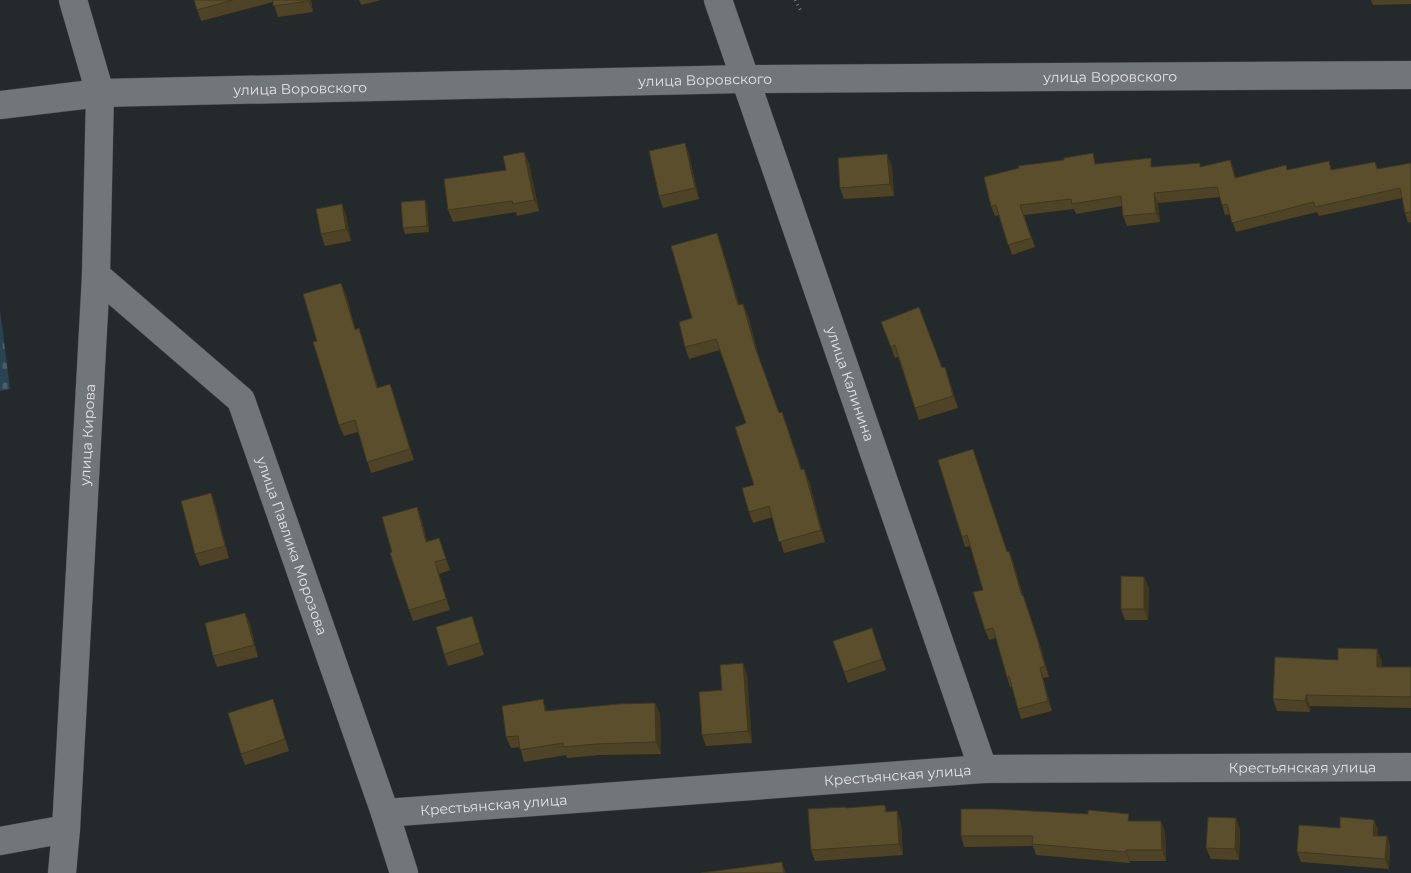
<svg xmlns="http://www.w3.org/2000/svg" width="1411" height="873" viewBox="0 0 1411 873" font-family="Montserrat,sans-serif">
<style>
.cemetery{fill:url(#cemetery-stones)}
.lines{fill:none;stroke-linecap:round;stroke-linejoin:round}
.minor-casing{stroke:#404446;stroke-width:29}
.path{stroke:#797d80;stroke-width:3;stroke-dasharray:1 4;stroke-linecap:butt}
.minor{stroke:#717679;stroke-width:28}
.wall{fill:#4e4326}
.shaded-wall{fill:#40371f}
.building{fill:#5b4e2c;stroke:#40371f}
.labels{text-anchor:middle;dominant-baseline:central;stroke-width:5;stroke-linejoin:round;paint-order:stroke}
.street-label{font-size:14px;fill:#e0e3e5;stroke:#0f1112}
</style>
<defs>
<pattern id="cemetery-stones" width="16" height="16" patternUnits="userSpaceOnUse" patternTransform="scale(1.25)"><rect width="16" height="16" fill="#2a4352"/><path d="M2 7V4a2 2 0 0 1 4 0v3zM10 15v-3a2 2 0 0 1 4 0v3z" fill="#495e6b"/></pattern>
</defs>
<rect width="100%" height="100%" fill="#24292c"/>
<path class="cemetery" d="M0,310L10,389L0,391Z"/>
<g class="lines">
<defs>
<g id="minor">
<path id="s1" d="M718,0L983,769"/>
<path id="s2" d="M0,105L100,93L745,79L1411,75"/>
<path id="s3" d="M96,275L241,400L385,813L404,873"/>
<path id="s4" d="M385,813L983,769L1411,767"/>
<path d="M0,841L66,829"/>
<path id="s5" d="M62,873L66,829L96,275L100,93L73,0"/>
</g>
</defs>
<use href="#minor" class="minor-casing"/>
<path class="path" d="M795,0L802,13"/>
<use href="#minor" class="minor"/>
</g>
<path class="wall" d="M194,0H311L313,12L278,17L273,2L201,21Z
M359,0H381L361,5Z
M1371,0H1411V4L1373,5Z
M685,143L689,155L699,199L663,208L659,196Z
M524,152L529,163L539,211L517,216L516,212L453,222L448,210L506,170Z
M1230,160L1236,178L1287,170L1329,161L1332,170L1375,162L1378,169L1411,163V222L1408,223L1405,213L1402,198L1319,216L1317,212L1236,232L1230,214L1225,215L1220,197L1158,203L1160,222L1127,226L1123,216L1122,206L1076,214L1074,209L1024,215L1035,247L1012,255L999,215L995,216L991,206L1097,164L1154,167H1201Z
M892,166L894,196L844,199L840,188Z
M425,200L427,206L429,232L405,234L403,228Z
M342,204L346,215L351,241L325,246L321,234Z
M721,244L739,305L743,304L748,315L759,358L779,413L782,412L802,470L804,469L809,481L825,542L784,553L773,517L753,523L749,512L754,485L746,423L720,350L689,359L685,347L692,318Z
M346,294L355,329L363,340L378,388L390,384L414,460L371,473L358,432L344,436L339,425L317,341Z
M881,322L942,368L949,379L958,408L919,420L898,357L895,358Z
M938,460L1008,552L1009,551L1023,595L1027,606L1041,648L1049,677L1043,678L1052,711L1021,719L1018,709L1012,687H1010L1007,677L996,638L989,640L985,630L983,590L970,546L965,547L962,537Z
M215,504L229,558L200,566L195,554Z
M417,507L421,518L427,541L439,538L450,570L439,574L450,610L413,621L390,553L392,552Z
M1144,577L1149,588L1148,620H1125L1121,609Z
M245,613L250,624L258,657L217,667L213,656Z
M472,616L484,655L448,666L444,654Z
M872,628L886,670L848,683L833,641Z
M1338,660L1382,661L1381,667H1411V708L1310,706V712L1277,711L1273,699Z
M743,663L747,675L752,743L706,746L702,735Z
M273,699L289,751L245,765L241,754Z
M655,703L660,714L661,754L600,755L567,758L566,755L524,762L520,747L511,748L506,737L547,711Z
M885,805L887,812L897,811L901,823L903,855L815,861L811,850L846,808Z
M1236,818L1240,830L1239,860L1211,859L1206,848Z
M1374,820L1378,830L1377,836H1387L1390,846L1389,869L1301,862L1297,852L1340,828Z
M1131,821H1161L1165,832L1166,861H1130V863L1036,855L1033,846L964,847L961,836Z"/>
<path class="shaded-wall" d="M308,0H311L313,12Z
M685,143L689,155L699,199L695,188Z
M524,152L529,163L539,211L534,200Z
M887,154L892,166L894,196L890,184Z
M1230,160L1234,170L1238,188L1235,178Z
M1154,193L1158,203L1160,222L1156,213Z
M425,200L427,206L429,232L427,226Z
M342,204L346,215L351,241L346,229Z
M717,233L721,244L743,317L738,305Z
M341,283L346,294L359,341L355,330Z
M743,304L748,315L759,358L755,347Z
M359,328L363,340L381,400L377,388Z
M945,367L949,379L958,408L953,396Z
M390,384L394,396L414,460L410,449Z
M804,469L809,481L825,542L821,530Z
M211,493L215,504L229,558L225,546Z
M417,507L421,518L430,553L426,542Z
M1009,551L1013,561L1026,606L1022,596Z
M435,562L439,574L450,610L446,599Z
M1144,577L1149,588L1148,620L1144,609Z
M1023,595L1041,648L1049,677L1045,666Z
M245,613L250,624L258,657L254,645Z
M472,616L476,627L484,655L480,643Z
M1377,649L1382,661L1381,678L1377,667Z
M743,663L747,675L752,743L748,731Z
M1040,668L1043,678L1052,711L1048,701Z
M1306,695L1310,706V712L1305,701Z
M543,699L547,711H545Z
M655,703L660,714L661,754L656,742Z
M897,811L901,823L903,855L899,844Z
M1236,818L1240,830L1239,860L1235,849Z
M1374,820L1378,830L1377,845L1373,836Z
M1161,821L1165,832L1166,861L1162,850Z
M1387,836L1390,846L1389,869L1385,859Z
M1126,850L1130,861V863L1126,852Z
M782,862L786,873H784Z"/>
<path class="building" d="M194,0H233L197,10Z
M273,0H308V1L273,6Z
M685,143L695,188L659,196L649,151Z
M524,152L534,200L513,204L512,201L448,210L444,179L506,170L503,156Z
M1093,153L1095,164L1151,158V167L1200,163V167L1230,160L1235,178L1286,165L1287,170L1329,161L1331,170L1375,162L1377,169L1411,163V212L1405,213L1400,188L1315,207L1314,202L1232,223L1227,204L1222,205L1217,187L1154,193L1156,213L1123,216L1121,196L1072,204L1071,199L1020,205L1031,238L1008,245L996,205L991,206L984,177L1019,168L1018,166L1064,160V158Z
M887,154L890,184L840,188L838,158Z
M425,200L427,226L403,228L401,202Z
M342,204L346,229L321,234L316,209Z
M717,233L738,305L743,304L755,347L779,413L782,412L801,470L804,469L821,530L779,542L769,506L749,512L742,488L754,485L735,427L746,423L716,339L685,347L679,322L692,318L671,246Z
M341,283L355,330L359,328L377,388L390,384L410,449L367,462L355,420L339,425L313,342L317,341L303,294Z
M919,307L942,368L945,367L953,396L915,408L895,345L891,347L881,322Z
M973,449L1007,552L1009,551L1022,596L1023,595L1037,638L1045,666L1040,668L1048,701L1018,709L1009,676L1007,677L993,628L985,630L973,592L983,590L967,535L962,537L938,460Z
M211,493L225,546L195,554L181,501Z
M417,507L426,542L439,538L446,559L435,562L446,599L409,610L390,553L392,552L382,517Z
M1121,576L1144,577V609H1121Z
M245,613L254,645L213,656L205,623Z
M472,616L480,643L444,654L436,627Z
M872,628L882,659L844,672L833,641Z
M1338,648L1377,649V667H1411V697L1306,695L1305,701L1273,699L1275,657L1338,660Z
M743,663L748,731L702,735L699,692L722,690L720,665Z
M273,699L285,739L241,754L228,713Z
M543,699L545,711L619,704L655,703L656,742L596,744L563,747V743L520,750L518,736L506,737L502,706Z
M885,805V812L897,811L899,844L811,850L808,809L846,807V808Z
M961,809H997L1088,814V810L1129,814L1128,821H1161L1162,850H1126V852L1032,844L1033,836H961Z
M1208,817L1236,818L1235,849L1206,848Z
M1340,817L1374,820L1373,836H1387L1385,859L1297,852L1299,825L1340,828Z
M782,862L784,873H701Z"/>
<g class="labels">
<g class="street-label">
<text stroke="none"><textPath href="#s2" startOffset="1111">улица Воровского</textPath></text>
<text stroke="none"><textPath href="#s2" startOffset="706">улица Воровского</textPath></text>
<text stroke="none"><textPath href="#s2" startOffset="301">улица Воровского</textPath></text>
<text stroke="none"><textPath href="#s1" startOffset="406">улица Калинина</textPath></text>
<text stroke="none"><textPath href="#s5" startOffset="439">улица Кирова</textPath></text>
<text stroke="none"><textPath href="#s3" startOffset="346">улица Павлика Морозова</textPath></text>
<text stroke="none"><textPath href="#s4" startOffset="919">Крестьянская улица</textPath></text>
<text stroke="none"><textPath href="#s4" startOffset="514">Крестьянская улица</textPath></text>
<text stroke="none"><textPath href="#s4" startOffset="109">Крестьянская улица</textPath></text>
</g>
</g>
</svg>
